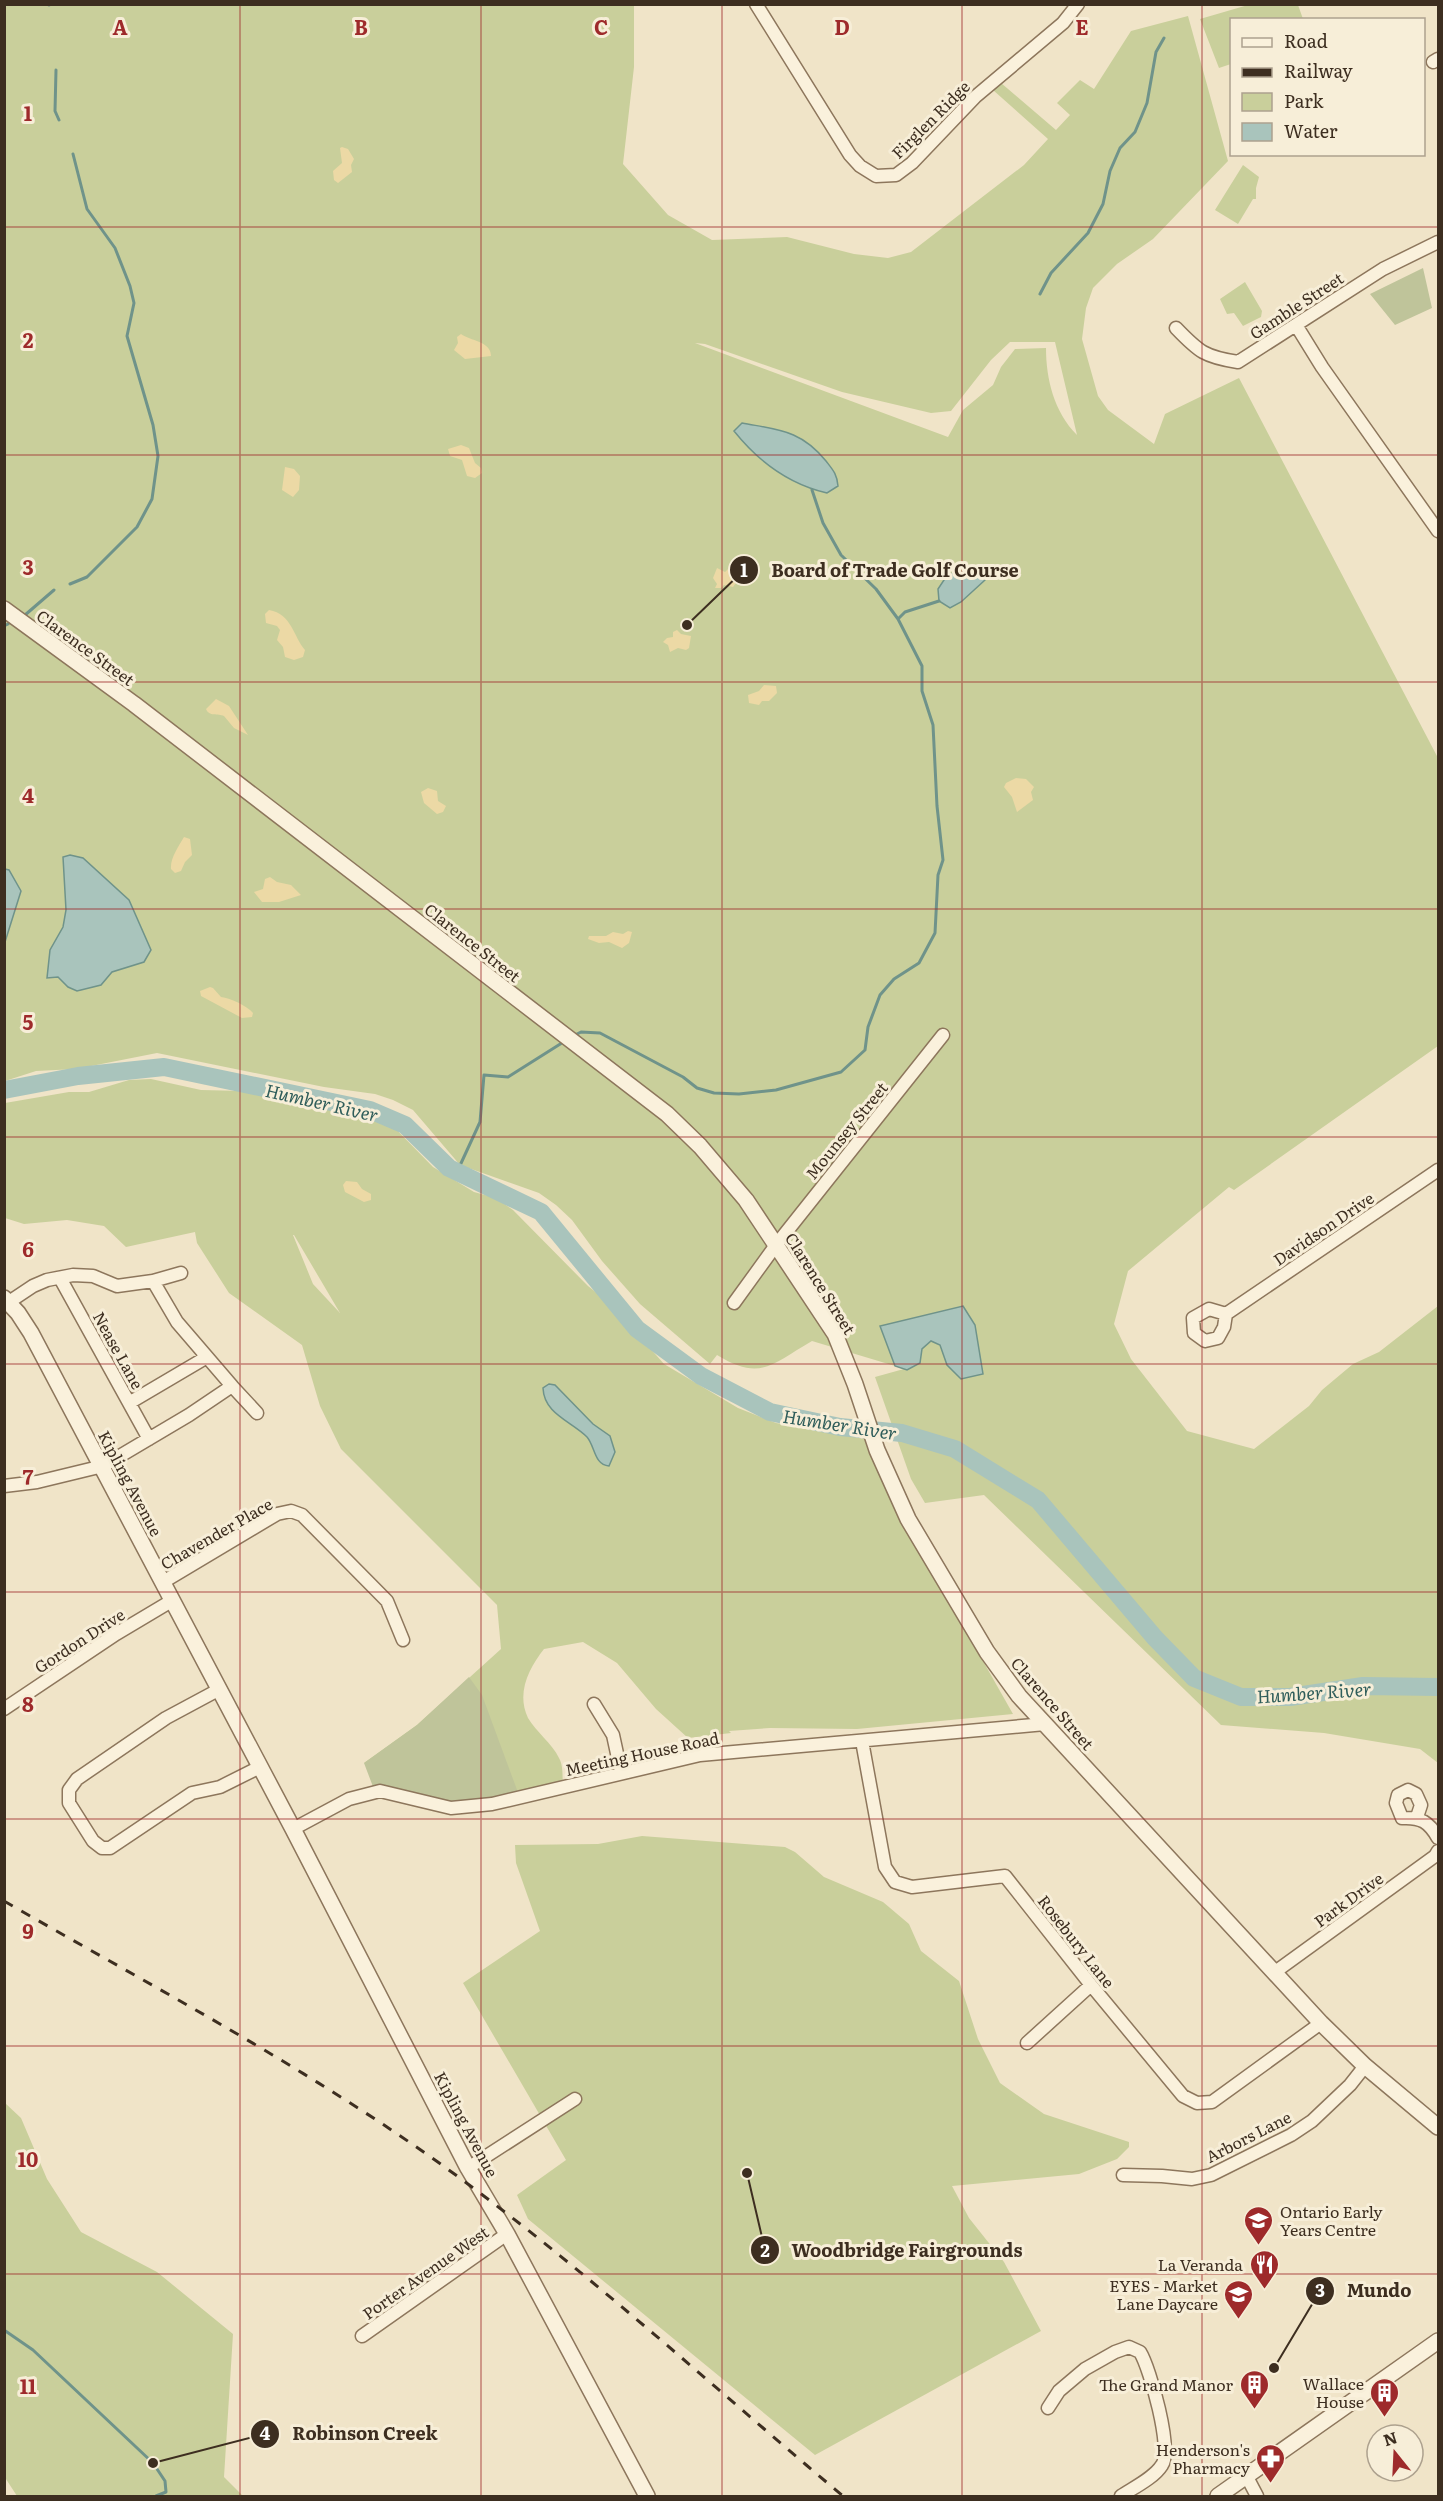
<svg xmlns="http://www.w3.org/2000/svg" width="1443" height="2501" viewBox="0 0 1443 2501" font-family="Literata,serif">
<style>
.green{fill:#c9cf9b;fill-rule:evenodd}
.sand{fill:#ecd9a5}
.cemetery{fill:#bfc49a}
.water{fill:#a9c4bc;stroke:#6f938a;stroke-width:1.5}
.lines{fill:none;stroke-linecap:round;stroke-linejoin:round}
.stream{stroke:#6f938a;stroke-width:3}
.river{stroke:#a9c4bc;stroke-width:18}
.minor-casing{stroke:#8d765c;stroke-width:15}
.tertiary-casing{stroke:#8d765c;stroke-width:18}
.minor{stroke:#faf1dc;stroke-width:12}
.tertiary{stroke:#faf1dc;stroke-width:15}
.rail{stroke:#3d2e20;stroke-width:3;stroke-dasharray:10 10;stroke-linecap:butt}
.grid{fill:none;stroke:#9e2a2b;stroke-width:1.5;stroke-opacity:0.55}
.labels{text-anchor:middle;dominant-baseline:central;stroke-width:6;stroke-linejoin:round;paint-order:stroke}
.street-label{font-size:16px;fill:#3d2e20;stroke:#f7eed8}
.poi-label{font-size:16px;fill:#3d2e20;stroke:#f7eed8;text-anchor:end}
.water-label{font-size:18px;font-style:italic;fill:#2f5d5a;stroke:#f7eed8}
.grid-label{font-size:20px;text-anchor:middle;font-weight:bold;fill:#9e2a2b;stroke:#f7eed8;stroke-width:6;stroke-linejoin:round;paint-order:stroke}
.leader{fill:none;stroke:#3d2e20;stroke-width:2}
.callout-dot{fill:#3d2e20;stroke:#f7eed8;stroke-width:2}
.mark-label{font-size:18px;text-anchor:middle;font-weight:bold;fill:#fff}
.callout-label{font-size:18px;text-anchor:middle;font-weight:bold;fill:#3d2e20;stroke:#f7eed8;stroke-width:6;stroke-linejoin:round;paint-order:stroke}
</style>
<rect width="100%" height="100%" fill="#f0e4c8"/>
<path class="green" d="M5,5H634V67L623,164L668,215L712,240L787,237L854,254L888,258L911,252L1024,165L1048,139L993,90L1001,83L1056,130L1070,115L1057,103L1080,80L1094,89L1131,31L1188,16L1228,161L1153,239L1117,264L1093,288L1086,308L1082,339L1098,396L1108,410L1154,444L1165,414L1239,378L1438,758V1046L1234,1190L1229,1187L1128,1271L1114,1324L1131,1359L1187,1431L1254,1449L1309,1406L1322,1390L1353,1364L1379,1352L1438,1306V1763L1420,1749L1324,1733L1221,1725L984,1495L925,1503L911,1479L875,1377L911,1367L922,1349L930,1341L975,1351L881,1326L895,1366L812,1341C772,1364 761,1382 717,1355L710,1364L640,1304L602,1261L572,1220L556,1205L539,1193L460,1165L413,1110L393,1100L375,1094L324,1087L157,1053L76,1069L36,1071L5,1081ZM1010,342H1055L1077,435C1054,412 1046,379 1046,348L1015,349L1001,367L993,385L963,410L948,437L695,343L705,344L842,392L931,413L951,411L991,360Z
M1298,5L1303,19L1232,20L1231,64L1219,68L1200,19L1248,5Z
M1243,165L1259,177L1256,188V199H1253L1238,224L1215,210Z
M1245,282L1262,311L1261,317L1243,326L1234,313L1227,314L1220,299Z
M151,1079L201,1090L243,1091L278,1096L385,1118L433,1167L474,1192L496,1198L513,1210L588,1286L612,1305L664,1364L738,1408L776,1423L865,1439L903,1520L1013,1714L857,1729L770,1728L729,1731L731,1733L688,1738L656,1709L617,1663L583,1642L544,1649C529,1668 516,1693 528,1718C536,1732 552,1743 559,1758C564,1766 562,1781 563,1790L520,1798L364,1763L417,1725L501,1649L497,1605L341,1449L320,1406L302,1345L229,1293L197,1243L195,1232L126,1247L104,1226L67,1220L24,1224L5,1218V1103L69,1092H89L129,1080ZM293,1235H294L340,1313L313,1284Z
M642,1836L785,1847L795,1852L824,1877L883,1902L909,1924L921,1951L959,1981L978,2039L1000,2083L1044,2114L1129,2142V2147L1117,2159L1079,2174L952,2186L969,2218L1004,2262L1041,2331L815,2455L528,2219L517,2195L566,2160L463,1983L540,1931L516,1863L515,1845L598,1844Z
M5,2103L21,2118L47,2179L81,2232L157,2272L233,2334L224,2477L243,2496H17L4,2476Z"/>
<path class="sand" d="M342,147L348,149L354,159L351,165L352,172L338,183L334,180L333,171L342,163L340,148Z
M461,334C470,341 491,341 491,356L465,359L454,350L458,343L457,337Z
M461,445L469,448L475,463L481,468L482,473L475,478L467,476L462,460L450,456L448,449Z
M285,467L294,469L300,476L299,490L293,497L282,490Z
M734,563L743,565L747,574L740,577L733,587L724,585L721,588H715L717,584L713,578L717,568L725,572Z
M269,610C292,614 293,636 305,650L303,657L294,660L285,657L283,647L277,640L280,630L277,626L266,623L265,614Z
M677,630L681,634L691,636L689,648L686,650L678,648L670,652L668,645L663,642L667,638L673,637V632Z
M764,685L776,686L777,693L769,701H762L759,705L749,703L748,695L759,691Z
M216,699L229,706L248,735L234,728L224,716C218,713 209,717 206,709Z
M1016,778L1026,779L1034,787L1031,792L1033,800L1017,812L1012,797L1004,787L1006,783Z
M428,788L437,791L438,801L446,806L443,812L437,814L424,803L421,792Z
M184,837L190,839L192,855L185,862L181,871L175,873L171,869C170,858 179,846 184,837Z
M270,877L277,882L291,885L301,895L279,902H262L254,892L263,889L265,879Z
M628,931L632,932L629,943L622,948L609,942L599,943L588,939L589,936H606L613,932L623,934Z
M210,987L213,988L221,997C231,998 247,1006 253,1013L252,1017L242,1018L201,996L200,991Z
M346,1181L357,1182L362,1189L371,1194V1200L364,1202L345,1192L343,1185Z"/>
<path class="cemetery" d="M1423,268L1432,308L1395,325L1370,294Z
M469,1677L482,1695L520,1798L460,1809L375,1792L364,1763L417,1725Z"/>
<path class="water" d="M742,423C779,430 801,430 826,461C833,470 837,474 838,486L827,493C788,484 758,461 734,431Z
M975,571L984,574L985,580L961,602L950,608L939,601L938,589L948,574Z
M70,855L83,858L129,900L151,950L144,962L112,972L101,985L77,991L68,987L58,977L47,978L50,950L63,927L66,910L63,857Z
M5,869L9,870L21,891L5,942Z
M963,1306L975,1325L983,1374L961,1379L947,1365L940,1345L931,1341L922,1349L920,1363L907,1370L895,1366L880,1326Z
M549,1384L555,1385L593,1424L610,1436L615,1452L609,1466C594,1465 595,1446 587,1437C571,1421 544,1414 543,1388Z"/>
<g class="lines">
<path class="stream" d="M49,4V5
M56,70L55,111L59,120
M1040,294L1051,273L1088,233L1103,204L1110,171L1120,148L1135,132L1147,103L1156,52L1164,38
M70,584L87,577L137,527L152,499L158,456L153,425L127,336L134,303L130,286L115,248L87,209L73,154
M25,615L54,590
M898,619L905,612L939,601
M4,626L8,624
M573,1036L581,1032L600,1033L683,1077L697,1088L714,1093L739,1094L776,1090L841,1072L865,1050L868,1027L880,995L894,979L919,963L935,933L938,875L943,860L937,806L933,725L922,691V666L898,619L876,589L841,555L823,523L812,490
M457,1172L480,1122L484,1075L508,1077L565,1041
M4,2330L33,2350L153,2463L165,2481L166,2492L156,2496"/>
<path class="river" d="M4,1090L78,1076L164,1067L370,1110L405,1125L449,1168L541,1212L637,1329L701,1376L770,1412L840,1427L902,1433L955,1449L1038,1500L1155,1638L1194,1678L1241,1697H1290L1363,1686L1438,1687"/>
<defs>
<path id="minor" d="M756,4L850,155L860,166L876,176L896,175L912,163L975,97L1063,23L1078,4
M1433,62L1438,59
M1296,325L1322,367L1438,531
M1176,328C1199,352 1205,357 1238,362L1383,269L1438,242
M60,1278L149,1439
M153,1281L181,1273
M734,1303L776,1245L943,1035
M1226,1314L1209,1309L1193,1318L1194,1333L1205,1341L1218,1338L1224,1327L1226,1314L1438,1170
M232,1386L257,1413
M129,1403L207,1357
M4,1486L37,1482L103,1466L189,1415L232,1386L177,1322L153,1281L117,1286L93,1276L73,1275L47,1280L33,1286L9,1302
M163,1582L277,1514L291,1511L302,1515L387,1601L403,1640
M220,1689L166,1718L77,1779L69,1790V1803L93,1841L102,1848H110L192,1793L220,1787L260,1767
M594,1704L613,1735L621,1772
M4,1709L116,1634L173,1600
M862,1741L885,1867L895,1882L912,1887L1005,1876L1091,1985L1183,2096L1197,2103L1212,2102L1321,2023
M1417,1817L1421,1805L1416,1794L1408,1790L1398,1795L1396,1803L1402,1818C1421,1817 1429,1822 1438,1838
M293,1829L349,1799L380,1791L451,1808L492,1804L700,1755L1045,1724
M1275,1972L1435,1856L1438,1851
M1027,2043L1091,1985
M468,2168L575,2099
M1123,2175L1162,2176L1192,2179L1211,2175L1291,2135L1312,2121L1350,2085L1365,2066
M362,2336L507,2234
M1048,2408L1059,2391L1085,2369L1115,2352L1129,2347L1140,2352C1150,2368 1173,2450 1162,2465C1154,2478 1133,2488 1121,2496
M1247,2477L1257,2496"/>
<path id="tertiary" d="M4,609L134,704L667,1114L700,1146L746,1200L835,1334L855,1384L877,1450L908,1519L987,1652L1019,1696L1321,2023L1365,2066L1438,2127
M4,1298L18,1313L31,1333L293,1829L468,2168L507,2234L647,2496
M1218,2496L1438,2341"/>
</defs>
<use href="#minor" class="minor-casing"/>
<use href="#tertiary" class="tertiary-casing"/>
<use href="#minor" class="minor"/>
<use href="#tertiary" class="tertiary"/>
<path class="rail" d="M4,1901C150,1985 298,2063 435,2160C579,2263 708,2383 843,2496"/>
</g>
<path class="grid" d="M240,4V2496M481,4V2496M722,4V2496M962,4V2496M1202,4V2496M4,227H1438M4,455H1438M4,682H1438M4,909H1438M4,1137H1438M4,1364H1438M4,1592H1438M4,1819H1438M4,2046H1438M4,2274H1438"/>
<defs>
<symbol id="school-pin" viewBox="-11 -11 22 30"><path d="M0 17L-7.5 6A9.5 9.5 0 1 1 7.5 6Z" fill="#9e2a2b" stroke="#f7eed8"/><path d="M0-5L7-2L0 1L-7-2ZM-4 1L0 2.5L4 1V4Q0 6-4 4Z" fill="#fff"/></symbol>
<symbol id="restaurant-pin" viewBox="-11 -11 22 30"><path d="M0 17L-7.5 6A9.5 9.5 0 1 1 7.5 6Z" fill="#9e2a2b" stroke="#f7eed8"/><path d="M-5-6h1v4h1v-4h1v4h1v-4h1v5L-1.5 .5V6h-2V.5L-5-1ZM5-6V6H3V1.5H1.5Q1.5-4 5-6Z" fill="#fff"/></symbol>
<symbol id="building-pin" viewBox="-11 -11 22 30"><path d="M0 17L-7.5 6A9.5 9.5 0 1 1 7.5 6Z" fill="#9e2a2b" stroke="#f7eed8"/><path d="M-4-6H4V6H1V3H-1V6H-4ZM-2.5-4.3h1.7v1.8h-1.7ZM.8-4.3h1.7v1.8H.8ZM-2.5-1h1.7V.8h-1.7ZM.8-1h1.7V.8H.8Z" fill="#fff"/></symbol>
<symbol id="pharmacy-pin" viewBox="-11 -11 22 30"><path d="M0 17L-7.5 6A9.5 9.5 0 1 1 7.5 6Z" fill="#9e2a2b" stroke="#f7eed8"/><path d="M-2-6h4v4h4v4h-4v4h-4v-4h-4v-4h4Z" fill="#fff"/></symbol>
</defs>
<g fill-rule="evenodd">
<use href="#school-pin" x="1242" y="2204" width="33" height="45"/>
<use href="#restaurant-pin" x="1248" y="2248" width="33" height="45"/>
<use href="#school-pin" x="1222" y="2278" width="33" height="45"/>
<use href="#building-pin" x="1238" y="2368" width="33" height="45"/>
<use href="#building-pin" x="1368" y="2376" width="33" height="45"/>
<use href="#pharmacy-pin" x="1254" y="2442" width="33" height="45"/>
</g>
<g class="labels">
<g class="street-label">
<text transform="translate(930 119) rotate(-45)">Firglen Ridge</text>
<text transform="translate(1296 305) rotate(-33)">Gamble Street</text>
<text transform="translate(86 647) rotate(36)">Clarence Street</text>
<text transform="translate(473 942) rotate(38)">Clarence Street</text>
<text transform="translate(846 1130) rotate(-51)">Mounsey Street</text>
<text transform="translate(1323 1228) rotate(-34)">Davidson Drive</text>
<text transform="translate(821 1283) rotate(58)">Clarence Street</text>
<text transform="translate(119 1350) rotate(61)">Nease Lane</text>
<text transform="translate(131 1483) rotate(62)">Kipling Avenue</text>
<text transform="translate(216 1533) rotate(-30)">Chavender Place</text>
<text transform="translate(79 1640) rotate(-33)">Gordon Drive</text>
<text transform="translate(1053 1703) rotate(49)">Clarence Street</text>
<text transform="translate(642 1753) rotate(-12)">Meeting House Road</text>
<text transform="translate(1348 1899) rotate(-36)">Park Drive</text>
<text transform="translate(1077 1941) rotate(52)">Rosebury Lane</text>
<text transform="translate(467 2124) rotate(62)">Kipling Avenue</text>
<text transform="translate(1248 2136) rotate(-27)">Arbors Lane</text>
<text transform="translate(425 2272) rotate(-35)">Porter Avenue West</text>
</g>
<g class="poi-label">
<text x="1280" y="2211" text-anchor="start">Ontario Early<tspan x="1280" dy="18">Years Centre</tspan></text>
<text x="1243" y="2264">La Veranda</text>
<text x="1218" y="2285">EYES - Market<tspan x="1218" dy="18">Lane Daycare</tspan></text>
<text x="1364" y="2383">Wallace<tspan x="1364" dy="18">House</tspan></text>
<text x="1233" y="2384">The Grand Manor</text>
<text x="1250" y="2449">Henderson's<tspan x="1250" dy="18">Pharmacy</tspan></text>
</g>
<g class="water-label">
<text transform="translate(322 1102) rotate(13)">Humber River</text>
<text transform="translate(840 1424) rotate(9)">Humber River</text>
<text transform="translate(1314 1692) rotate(-4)">Humber River</text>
</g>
</g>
<g class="grid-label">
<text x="120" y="35">A</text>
<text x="361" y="35">B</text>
<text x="601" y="35">C</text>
<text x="842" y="35">D</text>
<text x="1082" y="35">E</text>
<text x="28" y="121">1</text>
<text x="28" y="348">2</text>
<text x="28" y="575">3</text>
<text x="28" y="803">4</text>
<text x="28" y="1030">5</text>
<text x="28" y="1257">6</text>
<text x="28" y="1485">7</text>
<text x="28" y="1712">8</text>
<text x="28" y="1939">9</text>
<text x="28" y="2167">10</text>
<text x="28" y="2394">11</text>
</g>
<path class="leader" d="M687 625L744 570M747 2173L765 2250M1274 2368L1320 2291M153 2463L265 2434"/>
<g class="callout-dot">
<circle cx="687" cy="625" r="6"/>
<circle cx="747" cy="2173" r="6"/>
<circle cx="1274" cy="2368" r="6"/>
<circle cx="153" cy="2463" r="6"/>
<circle cx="744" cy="570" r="15"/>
<circle cx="765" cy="2250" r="15"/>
<circle cx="1320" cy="2291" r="15"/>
<circle cx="265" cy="2434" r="15"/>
</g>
<g class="mark-label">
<text x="744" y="577">1</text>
<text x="765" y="2257">2</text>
<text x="1320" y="2297">3</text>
<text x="265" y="2440">4</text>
</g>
<g class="callout-label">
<text x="895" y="577">Board of Trade Golf Course</text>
<text x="907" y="2257">Woodbridge Fairgrounds</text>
<text x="1379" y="2297">Mundo</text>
<text x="365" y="2440">Robinson Creek</text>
</g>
<rect width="1443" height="2501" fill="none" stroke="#3d2e20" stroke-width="12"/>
<rect x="1230" y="18" width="195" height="138" fill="#f7eed8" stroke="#ada18e" stroke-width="1.5"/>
<rect x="1242" y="38" width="30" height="9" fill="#faf1dc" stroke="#ada18e" stroke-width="1.5"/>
<text x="1284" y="48" font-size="18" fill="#3d2e20">Road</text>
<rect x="1242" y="68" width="30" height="9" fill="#3d2e20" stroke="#ada18e" stroke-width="1.5"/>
<text x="1284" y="78" font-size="18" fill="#3d2e20">Railway</text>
<rect x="1242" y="93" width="30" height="18" fill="#c9cf9b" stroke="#ada18e" stroke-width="1.5"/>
<text x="1284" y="108" font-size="18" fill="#3d2e20">Park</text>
<rect x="1242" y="123" width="30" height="18" fill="#a9c4bc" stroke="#ada18e" stroke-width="1.5"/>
<text x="1284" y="138" font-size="18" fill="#3d2e20">Water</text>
<g transform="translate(1395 2453) rotate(342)"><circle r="28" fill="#f7eed8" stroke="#ada18e" stroke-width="1.5"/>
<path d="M0-4.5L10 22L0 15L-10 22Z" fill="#9e2a2b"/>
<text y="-9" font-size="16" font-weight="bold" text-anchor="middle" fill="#3d2e20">N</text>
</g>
</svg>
